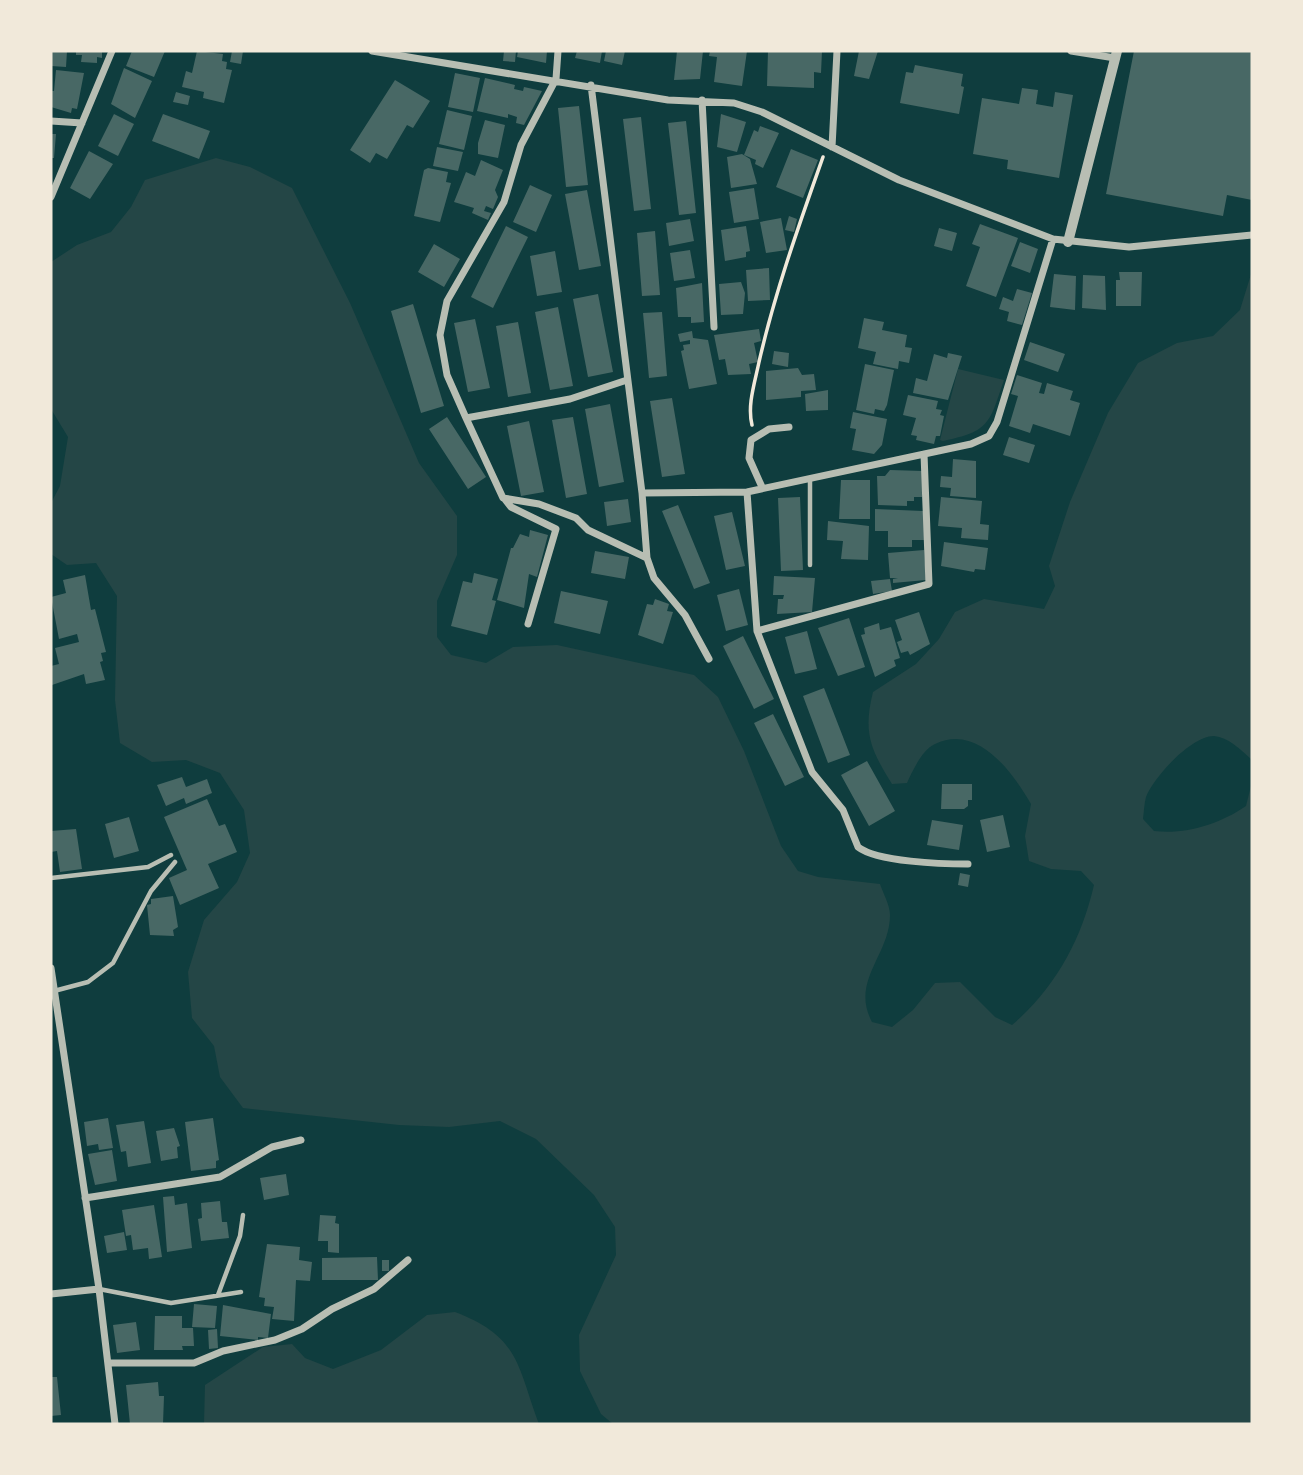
<svg xmlns="http://www.w3.org/2000/svg" width="1303" height="1475" viewBox="0 0 1303 1475" font-family="Barlow,sans-serif">
<style>
.green{fill:#244646}
.building{fill:#486865}
.lines{fill:none;stroke-linecap:round;stroke-linejoin:round}
.path{stroke:#f1e9da;stroke-width:3.5}
.service{stroke:#b8beb3;stroke-width:4.5}
.minor{stroke:#b8beb3;stroke-width:7}
.tertiary{stroke:#b8beb3;stroke-width:10}
</style>
<rect width="100%" height="100%" fill="#0f3d3e"/>
<path class="green" d="M216,158L250,167L292,188L350,303L419,463L457,516V555L437,601V637L451,655L486,663L513,647L557,645L694,675L718,697L744,751L781,846L798,871L818,877L880,884C883,893 890,905 890,915C890,955 850,981 872,1022L892,1027L913,1010L935,983L960,982L995,1017L1012,1025C1055,988 1081,941 1094,885L1081,871L1051,869L1029,861L1025,836L1031,804C1013,773 978,723 935,744C922,750 913,770 907,783L892,784C870,749 863,732 873,692L916,664L939,639L955,612L984,599L1044,609L1055,586L1049,566L1070,502L1108,413L1138,363L1177,343L1213,336L1240,310L1252,271V767L1251,759C1241,750 1228,737 1214,736C1191,736 1154,777 1146,797C1144,804 1144,812 1143,819L1154,831C1185,835 1220,824 1246,806L1252,782V1424H613L601,1414L580,1371L579,1335L616,1255L615,1227L594,1195L536,1139L500,1121L449,1127L399,1125L243,1108L220,1077L214,1046L192,1018L188,972L204,920L237,882L250,853L244,810L220,773L186,760L152,762L120,743L115,700L117,596L96,563L67,565L51,554V503L60,486L68,437L51,409V262L77,245L111,232L131,207L145,180Z
M958,369L1004,380C989,424 990,431 943,441L940,440Z
M455,1312C520,1337 517,1365 539,1424H204L205,1385L263,1347L292,1344L305,1358L333,1369L381,1350L427,1315Z"/>
<path class="building" d="M51,51H67L66,67L51,66Z
M76,51H102V58L97,57V63L81,62L82,55H76Z
M132,51H165L154,77L126,66Z
M197,51L223,54L222,61L227,62L226,69L232,70L224,103L203,98L204,92L182,87L186,71L192,73Z
M232,51H243L241,64L230,62Z
M504,51H516L515,62L503,61Z
M518,51H547L546,63L517,57Z
M577,51H602L600,63L575,58Z
M606,51H625L622,65L604,61Z
M677,51H703L700,79L674,80Z
M710,51H747L742,86L714,82L717,57L709,56Z
M768,51H822L821,73L814,72V88L767,86Z
M859,51H878L869,79L854,76Z
M1134,51H1252V200L1227,195L1223,216L1106,194Z
M915,65L963,74L961,86L964,87L959,114L900,103L906,72L913,73Z
M124,68L152,81L135,118L111,104Z
M56,70L84,73L77,109L72,108L71,113L51,107V91H54Z
M455,73L480,78L473,112L448,107Z
M485,78L515,85L514,89L523,91L524,87L542,91L524,125L516,123L517,117L508,114V118L477,111Z
M395,80L430,101L413,128L407,125L387,159L376,153L370,163L350,150Z
M1022,88L1038,90L1036,104L1053,107L1055,92L1073,95L1059,178L1007,169L1008,160L973,154L982,98L1019,104Z
M176,92L190,96L188,105L173,102Z
M579,106L588,185L566,187L558,108Z
M447,110L472,116L464,150L439,144Z
M114,114L134,124L118,156L98,146Z
M163,114L210,131L199,159L152,141Z
M721,114L746,122L737,152L717,147Z
M641,117L651,209L634,211L623,119Z
M485,120L505,125L498,158L478,154V143Z
M686,121L696,213L679,215L668,123Z
M760,126L779,133L763,168L755,164L756,160L744,155L754,130L758,132Z
M51,134H56L54,158H51Z
M437,147L463,152L458,171L433,166Z
M791,149L818,160L803,198L776,187Z
M89,151L113,164L90,199L70,188Z
M742,154L750,159L757,184L731,188L727,157Z
M481,160L503,170L495,190L498,197L493,209L486,206L484,211L491,213L488,220L472,213L474,208L454,202L466,172L475,176Z
M428,168L448,172L446,182L451,183L440,222L414,216L424,170Z
M530,185L552,195L536,232L513,222Z
M754,188L759,219L734,223L729,192Z
M587,190L601,266L579,270L565,194Z
M789,216L797,219L794,232L785,230Z
M781,218L787,250L766,253L760,222Z
M690,219L694,241L669,246L666,223Z
M980,224L1018,238L996,297L966,286L980,247L972,244Z
M506,226L528,237L493,308L471,297Z
M746,226L750,251L746,252V257L725,261L721,230Z
M939,228L957,233L952,251L934,246Z
M655,231L660,295L642,296L637,233Z
M1020,242L1038,249L1030,273L1011,266Z
M434,244L460,259L444,287L418,272Z
M690,250L695,278L674,281L670,253Z
M555,251L562,292L537,296L530,256Z
M769,268L770,300L748,301L746,270Z
M1119,272H1142L1141,306H1116V280H1120Z
M1054,274L1076,276L1075,310L1050,307Z
M1083,275L1105,276L1106,310L1082,308Z
M741,282L745,293L743,314L721,315L719,284Z
M702,283L704,322L691,323V317H678L676,288Z
M1017,289L1032,293L1022,325L1007,321L1009,312L999,309L1003,297L1013,301Z
M598,294L613,372L588,377L573,299Z
M413,304L444,406L421,413L391,311Z
M558,307L573,386L550,390L535,312Z
M662,312L667,376L649,378L643,313Z
M864,318L884,322L882,330L907,335L905,347L912,348L909,363L899,361L898,369L873,364L876,352L858,348Z
M475,319L490,388L468,392L454,323Z
M518,322L531,393L508,397L496,326Z
M759,329L761,341L754,343L758,362L749,364L751,374L728,375L725,359L719,360L714,335Z
M692,331L693,338L708,340L717,384L689,389L681,351L684,350L683,345L690,344V340L680,342L678,334Z
M1030,342L1065,354L1058,372L1024,360Z
M774,351L789,353L788,367L772,364Z
M948,353L962,356L948,400L913,393L916,378L927,381L934,354L947,358Z
M865,364L894,370L887,405L884,411L875,409L874,414L856,410Z
M798,368L802,375L814,374L816,390L801,391V397L766,400V371Z
M1017,375L1042,383L1039,393L1044,394L1047,383L1073,391L1070,400L1080,403L1070,436L1033,424L1030,433L1009,426L1018,396L1011,394Z
M828,390V410L806,411L805,394Z
M908,395L938,401L936,409L942,410L940,415L944,416L940,436H936L934,444L916,440L917,436L911,435L916,418L903,415Z
M672,398L685,474L662,477L650,401Z
M610,404L624,482L599,487L585,409Z
M853,412L887,419L882,445L874,454L852,450L856,429L850,428Z
M447,417L486,477L468,489L429,429Z
M573,417L587,494L566,498L552,420Z
M529,421L544,492L521,496L507,426Z
M1009,437L1035,445L1029,463L1003,455Z
M953,459L976,461V498L950,496L951,488L940,487L941,476L952,477Z
M890,470L923,471L922,497H914V501H907V506L878,505L877,476H885Z
M841,480H870V519H839Z
M800,497L803,570L781,571L778,498Z
M941,497L982,501L980,524L989,525L988,540L961,538L962,528L938,526Z
M628,499L631,522L607,526L604,502Z
M678,505L710,583L694,589L662,511Z
M875,509L923,511L926,540H912V547H888V531H875Z
M732,512L745,566L726,570L714,516Z
M828,521L869,526L868,560L841,559L843,541L827,540Z
M530,530L548,535L537,577L529,574L524,608L497,600L511,548H513L520,534L529,537Z
M944,542L988,548L985,570L975,569L974,572L941,566Z
M924,550L926,580L893,583V579L898,578H890L888,553Z
M595,551L629,557L625,579L591,573Z
M474,573L498,579L492,600L496,601L487,635L451,626L463,581L472,583Z
M85,575L91,610L95,609L106,652L101,653L103,661L100,662L105,680L86,684L84,674L52,685L51,666L59,664L55,648L79,642L77,634L59,639L51,597L66,593L63,580Z
M774,576L815,578L812,612L777,614L778,599H783L784,595H773Z
M890,579L892,591L873,594L871,581Z
M739,589L748,625L726,631L717,595Z
M561,591L608,601L600,634L554,623Z
M655,599L669,604L667,611L673,612L663,644L638,635L647,604L653,605Z
M919,612L930,644L910,655L908,651L901,653L897,642L902,640L895,620Z
M849,618L865,667L838,676L818,628Z
M879,623L880,630L891,627L900,658L894,660L896,666L875,677L861,635L865,634L864,628Z
M807,631L817,669L795,674L785,637Z
M743,636L774,699L754,709L723,646Z
M824,688L850,755L828,763L803,696Z
M773,714L804,777L785,786L754,723Z
M867,761L895,811L869,826L841,775Z
M182,777L186,787L207,779L212,793L186,804L184,798L166,806L157,785Z
M942,784H972V800H968V806L964,809H941Z
M207,799L219,826L225,824L237,852L208,864L219,888L180,905L169,878L187,870L164,817Z
M1003,815L1010,847L987,852L980,820Z
M129,817L139,851L114,858L105,824Z
M932,820L963,825L959,850L927,845Z
M76,829L82,869L60,872L57,851L51,852V831Z
M960,873L970,875L968,887L958,885Z
M173,896L178,927L173,930L174,936L150,935L147,905L151,904V899Z
M108,1118L113,1148L99,1150L98,1144L87,1146L84,1122Z
M213,1118L219,1160L216,1161V1168L191,1171L185,1122Z
M144,1121L151,1163L128,1167L126,1151L121,1152L116,1125Z
M174,1128L180,1146L177,1147L178,1158L161,1161L156,1131Z
M112,1150L117,1181L95,1185L88,1154Z
M286,1174L289,1195L264,1200L260,1178Z
M174,1196L175,1205L187,1203L192,1248L167,1252L163,1197Z
M220,1201L222,1222H227L229,1238L201,1241L198,1219L202,1218L201,1203Z
M154,1205L162,1257L149,1259L148,1248L133,1250L131,1235L126,1236L122,1210Z
M320,1215L336,1216L335,1223L339,1224V1253L328,1252V1241H318Z
M124,1232L127,1250L107,1253L104,1236Z
M267,1244L300,1247L299,1260L312,1262L310,1281L296,1280L294,1321L272,1319L274,1307L264,1306L265,1298L259,1297Z
M377,1257L378,1280H322V1258Z
M382,1260H389V1271H382Z
M194,1304L217,1306L215,1328L192,1327Z
M223,1305L271,1314L268,1338L258,1337V1340L220,1336Z
M155,1316H182V1328H193L194,1346H182L183,1350H154Z
M136,1322L140,1350L117,1353L113,1325Z
M217,1329L218,1348L209,1349L208,1330Z
M51,1377H57L61,1415L51,1416Z
M158,1382L159,1396H164L163,1424H130L126,1385Z"/>
<g class="lines">
<path class="path" d="M752,425C747,405 755,382 759,362C775,292 799,225 823,157"/>
<path class="service" d="M810,478V565
M51,878L148,867L171,855
M54,991L88,982L113,963L151,891L175,862
M99,1289L171,1303L241,1292
M218,1295L240,1236L243,1215"/>
<path class="minor" d="M372,51L668,100L734,103L762,112L899,180L1053,239L1129,247L1252,235
M558,51L556,79L521,145L504,202L447,301L440,335L447,375L466,418L570,399L627,380
M1071,51L1115,58
M591,85L642,493L747,492L971,444L989,436L997,422L1053,239
M702,100L714,327
M51,121L82,123
M832,147L837,51
M51,197L112,51
M466,418L503,498L539,504L576,518L588,530L647,558L642,493
M762,487L749,458L751,440L769,429L789,427
M747,492L757,631L929,584L924,454
M504,498L511,507L556,529L528,624
M647,558L654,578L685,615L709,659
M757,631L812,772L843,810L858,847C877,862 943,864 968,864
M51,968L99,1289L115,1424
M85,1198L220,1177L272,1147L301,1140
M51,1294L99,1289
M108,1363H194L223,1351L275,1340L302,1329L332,1309L374,1289L408,1260"/>
<path class="tertiary" d="M1068,242L1117,51"/>
</g>
<rect width="1303" height="1475" fill="none" stroke="#f1e9da" stroke-width="105"/>
</svg>
